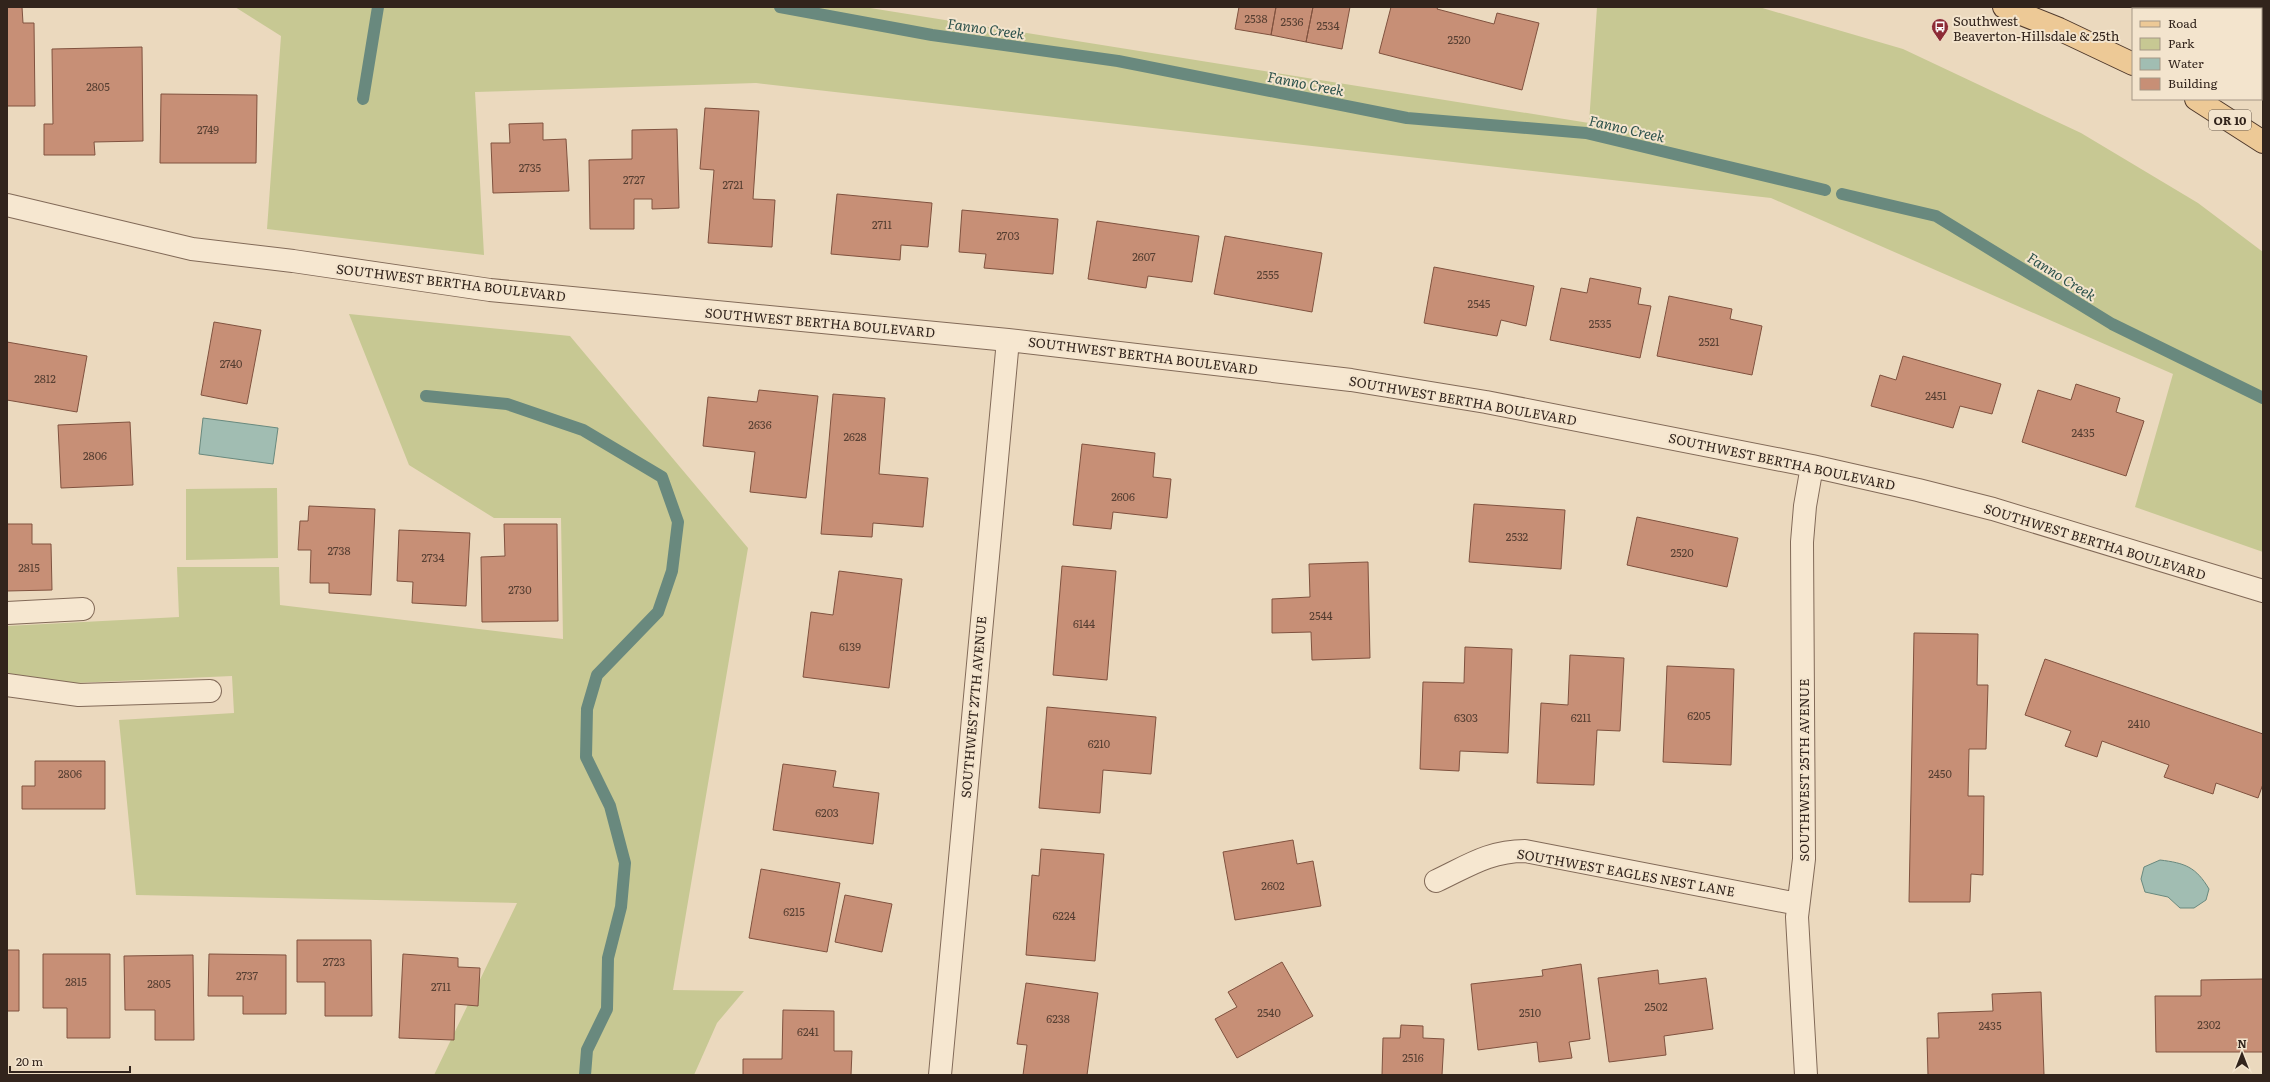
<svg xmlns="http://www.w3.org/2000/svg" width="2270" height="1082" viewBox="0 0 2270 1082" font-family="Literata,serif">
<style>
.green{fill:#c7c893}
.water{fill:#a1bdb2;stroke:#69897e}
.lines{fill:none;stroke-linecap:round;stroke-linejoin:round}
.stream{stroke:#69897e;stroke-width:12}
.building{fill:#c78f76;stroke:#80523f}
.minor-casing{stroke:#826a58;stroke-width:24}
.major-casing{stroke:#4f392c;stroke-width:24}
.minor{stroke:#f6e7d0;stroke-width:22}
.major{stroke:#edc996;stroke-width:22}
.labels{text-anchor:middle;dominant-baseline:central;stroke-width:4;stroke-linejoin:round;paint-order:stroke}
.number-label{font-size:11px;fill:#573f32}
.shield{fill:#f3e4cd;stroke:#6c5e51;stroke-width:1}
.shield-label{font-size:12px;font-weight:bold;fill:#32241c}
.poi-label{font-size:13px;fill:#32241c;stroke:#f3e4cd;text-anchor:start}
.street-label{font-size:13px;fill:#32241c;stroke:#f3e4cd}
.water-label{font-size:14px;font-style:italic;fill:#2c514b;stroke:#f3e4cd}
</style>
<rect width="100%" height="100%" fill="#ebd9be"/>
<path class="green" d="M235,7H864L1589,123L1597,7H1759L1903,49L2081,133L2198,203L2263,252V552L2135,507L2173,374L1771,198L756,83L475,92L484,255L267,229L281,36Z
M349,314L570,336L748,548L673,990L744,991L717,1023L694,1075H434L517,903L136,895L119,720L234,713L232,676L75,683L7,674V626L179,617L177,567H279L280,605L563,639L561,518H494L409,465Z
M277,488L278,558L186,560V489Z"/>
<path class="water" d="M203,418L278,428L273,464L199,454Z
M2160,860C2185,863 2196,867 2209,889L2206,900L2194,908H2180L2168,897L2145,892L2141,879L2144,867Z"/>
<g class="lines">
<path class="stream" d="M780,7L932,35L1118,61L1407,118L1586,133L1825,190
M363,99L378,7
M1842,194L1936,216L2112,324L2263,398
M426,396L507,404L583,430L662,477L678,522L672,571L658,612L597,675L587,709L586,757L610,806L625,863L621,907L608,958L607,1009L587,1050L585,1075"/>
</g>
<path class="building" d="M7,7H22L23,23H34L35,106H7Z
M1239,7H1276L1271,35L1235,29Z
M1276,7H1313L1306,42L1271,35Z
M1313,7H1350L1342,49L1306,42Z
M1391,7H1438L1437,9L1494,24L1497,13L1539,23L1522,90L1379,53Z
M142,47L143,141L94,142L95,155H44V124H53L52,49Z
M161,94L257,95L256,163H160Z
M705,108L759,111L753,199L775,200L772,247L708,243L714,170L700,169Z
M543,123V140L566,139L569,191L493,193L491,143H510L509,124Z
M677,129L679,208L652,209V199H634V229H590L589,160L632,159V130Z
M837,194L932,203L928,247L901,245L900,260L831,254Z
M962,210L1058,219L1053,274L984,268L986,254L959,252Z
M1097,221L1199,236L1192,282L1148,276L1146,288L1088,279Z
M1225,236L1322,253L1312,312L1214,294Z
M1434,267L1534,286L1526,326L1501,320L1497,336L1424,323Z
M1590,278L1641,288L1638,304L1651,306L1640,358L1550,340L1561,288L1587,293Z
M1669,296L1732,309L1730,319L1762,326L1752,375L1657,356Z
M214,322L261,330L247,404L201,395Z
M7,342L87,356L77,412L7,400Z
M1903,356L2001,384L1992,414L1960,406L1953,428L1871,406L1880,375L1896,380Z
M2076,384L2120,398L2116,412L2144,421L2126,476L2022,442L2038,390L2071,400Z
M759,390L818,396L806,498L750,492L755,452L703,446L708,397L757,402Z
M833,394L885,398L879,474L928,478L923,527L873,523L872,537L821,534Z
M130,422L133,485L61,488L58,425Z
M1082,444L1155,453L1153,477L1171,479L1167,518L1113,512L1111,529L1073,525Z
M1474,504L1565,510L1561,569L1469,562Z
M309,506L375,509L371,595L329,593V583H310L311,550H298L300,521H308Z
M1637,517L1738,538L1727,587L1627,565Z
M7,524H32V544H51L52,590L7,591Z
M504,524H557L558,621L482,622L481,557L505,556Z
M399,530L470,533L466,606L412,603L413,582L397,581Z
M1368,562L1370,658L1312,660L1311,632L1272,633V599L1310,597L1309,564Z
M1062,566L1116,571L1107,680L1053,675Z
M839,571L902,579L889,688L803,677L811,612L833,615Z
M1914,633L1978,634L1977,685H1988L1986,749H1969L1968,796H1984L1983,875L1971,874L1970,902H1909Z
M1465,647L1512,649L1508,753L1460,751L1459,771L1420,769L1423,682L1464,683Z
M1570,655L1624,658L1620,731L1597,730L1594,785L1537,783L1541,703L1568,705Z
M2045,659L2263,734V784L2258,798L2216,783L2213,794L2164,777L2169,765L2102,741L2097,757L2065,746L2071,731L2025,715Z
M1667,666L1734,669L1731,765L1663,762Z
M1047,707L1156,717L1151,774L1103,770L1100,813L1039,808Z
M35,761H105V809H22V786H35Z
M783,764L836,771L833,787L879,793L873,844L773,830Z
M1293,840L1297,864L1313,861L1321,906L1235,920L1223,852Z
M1041,849L1104,854L1095,961L1026,955L1032,875L1039,876Z
M761,869L840,883L827,952L749,938Z
M845,895L892,904L882,952L835,942Z
M297,940H371L372,1016H325V982H297Z
M7,950H19V1011H7Z
M43,954H110V1038H67V1008H43Z
M209,954L286,955V1014H243V996H208Z
M403,954L458,958V967L480,968L478,1006L455,1004L454,1040L399,1038Z
M193,955L194,1040H155V1010H125L124,956Z
M1282,962L1313,1016L1237,1058L1215,1019L1237,1007L1228,992Z
M1581,964L1590,1039L1569,1042L1572,1058L1539,1062L1537,1042L1478,1050L1471,984L1543,976L1542,970Z
M1658,970L1659,984L1706,978L1713,1029L1664,1036L1666,1055L1609,1062L1598,978Z
M2263,979V1052H2156L2155,996H2201V980Z
M1026,983L1098,993L1087,1075H1023L1027,1045L1017,1044Z
M2041,992L2044,1075H1928L1927,1038H1939L1938,1013L1993,1011L1992,994Z
M783,1010L834,1011V1051H852L851,1075H743V1059H782Z
M1401,1025L1423,1026V1038L1444,1039L1442,1075H1382L1383,1038H1400Z"/>
<g class="lines">
<defs>
<path id="minor" d="M7,205L192,249L293,261L490,290L1008,340L1351,380L1486,402L1812,466L1918,490L1993,509L2263,591
M7,613L83,609
M7,685L79,695L210,691
M1436,881C1468,866 1489,851 1525,851L1798,904
M940,1075L1008,340
M1806,1075L1797,917L1804,859L1802,542L1805,506L1812,466"/>
<path id="major" d="M2004,7L2059,29L2133,64
M2196,99L2263,142"/>
</defs>
<use href="#minor" class="minor-casing"/>
<use href="#major" class="major-casing"/>
<use href="#minor" class="minor"/>
<use href="#major" class="major"/>
</g>
<defs>
<symbol id="bus-pin" viewBox="-11 -11 22 30"><path d="M0 17L-7.5 6A9.5 9.5 0 1 1 7.5 6Z" fill="#8d2b36" stroke="#f3e4cd"/><path d="M-5-6H5V4H4V6H2V4H-2V6H-4V4H-5ZM-3.5-4V0h7V-4ZM-3.5 1.2v1.5H-2V1.2ZM2 1.2v1.5H3.5V1.2Z" fill="#fff"/></symbol>
</defs>
<g fill-rule="evenodd">
<use href="#bus-pin" x="1930" y="17" width="20" height="27"/>
</g>
<g class="labels">
<g class="number-label">
<text x="1256" y="18">2538</text>
<text x="1292" y="21">2536</text>
<text x="1328" y="25">2534</text>
<text x="1459" y="39">2520</text>
<text x="98" y="86">2805</text>
<text x="208" y="129">2749</text>
<text x="530" y="167">2735</text>
<text x="634" y="179">2727</text>
<text x="733" y="184">2721</text>
<text x="882" y="224">2711</text>
<text x="1008" y="235">2703</text>
<text x="1144" y="256">2607</text>
<text x="1268" y="274">2555</text>
<text x="1479" y="303">2545</text>
<text x="1600" y="323">2535</text>
<text x="1709" y="341">2521</text>
<text x="231" y="363">2740</text>
<text x="45" y="378">2812</text>
<text x="1936" y="395">2451</text>
<text x="760" y="424">2636</text>
<text x="2083" y="432">2435</text>
<text x="855" y="436">2628</text>
<text x="95" y="455">2806</text>
<text x="1123" y="496">2606</text>
<text x="1517" y="536">2532</text>
<text x="339" y="550">2738</text>
<text x="1682" y="552">2520</text>
<text x="433" y="557">2734</text>
<text x="29" y="567">2815</text>
<text x="520" y="589">2730</text>
<text x="1321" y="615">2544</text>
<text x="1084" y="623">6144</text>
<text x="850" y="646">6139</text>
<text x="1699" y="715">6205</text>
<text x="1466" y="717">6303</text>
<text x="1581" y="717">6211</text>
<text x="2139" y="723">2410</text>
<text x="1099" y="743">6210</text>
<text x="70" y="773">2806</text>
<text x="1940" y="773">2450</text>
<text x="827" y="812">6203</text>
<text x="1273" y="885">2602</text>
<text x="794" y="911">6215</text>
<text x="1064" y="915">6224</text>
<text x="334" y="961">2723</text>
<text x="247" y="975">2737</text>
<text x="76" y="981">2815</text>
<text x="159" y="983">2805</text>
<text x="441" y="986">2711</text>
<text x="1656" y="1006">2502</text>
<text x="1269" y="1012">2540</text>
<text x="1530" y="1012">2510</text>
<text x="1058" y="1018">6238</text>
<text x="2209" y="1024">2302</text>
<text x="1990" y="1025">2435</text>
<text x="808" y="1031">6241</text>
<text x="1413" y="1057">2516</text>
</g>
<rect class="shield" x="2209" y="110" width="42" height="20" rx="3"/>
<g class="shield-label">
<text x="2230" y="120">OR 10</text>
</g>
<g class="poi-label">
<text x="1953" y="20">Southwest<tspan x="1953" dy="15">Beaverton-Hillsdale &amp; 25th</tspan></text>
</g>
<g class="street-label">
<text transform="translate(451 282) rotate(7)">SOUTHWEST BERTHA BOULEVARD</text>
<text transform="translate(820 322) rotate(5)">SOUTHWEST BERTHA BOULEVARD</text>
<text transform="translate(1143 355) rotate(7)">SOUTHWEST BERTHA BOULEVARD</text>
<text transform="translate(1463 400) rotate(10)">SOUTHWEST BERTHA BOULEVARD</text>
<text transform="translate(1782 461) rotate(12)">SOUTHWEST BERTHA BOULEVARD</text>
<text transform="translate(2095 541) rotate(17)">SOUTHWEST BERTHA BOULEVARD</text>
<text transform="translate(973 707) rotate(-85)">SOUTHWEST 27TH AVENUE</text>
<text transform="translate(1803 770) rotate(-90)">SOUTHWEST 25TH AVENUE</text>
<text transform="translate(1626 872) rotate(10)">SOUTHWEST EAGLES NEST LANE</text>
</g>
<g class="water-label">
<text transform="translate(986 28) rotate(8)">Fanno Creek</text>
<text transform="translate(1306 83) rotate(11)">Fanno Creek</text>
<text transform="translate(1627 128) rotate(13)">Fanno Creek</text>
<text transform="translate(2062 276) rotate(32)">Fanno Creek</text>
</g>
</g>
<rect width="2270" height="1082" fill="none" stroke="#32241c" stroke-width="16"/>
<rect x="2132" y="8" width="130" height="92" fill="#f3e4cd" stroke="#a69786"/>
<rect x="2140" y="21" width="20" height="6" fill="#edc996" stroke="#a69786"/>
<text x="2168" y="28" font-size="12" fill="#32241c">Road</text>
<rect x="2140" y="38" width="20" height="12" fill="#c7c893" stroke="#a69786"/>
<text x="2168" y="48" font-size="12" fill="#32241c">Park</text>
<rect x="2140" y="58" width="20" height="12" fill="#a1bdb2" stroke="#a69786"/>
<text x="2168" y="68" font-size="12" fill="#32241c">Water</text>
<rect x="2140" y="78" width="20" height="12" fill="#c78f76" stroke="#a69786"/>
<text x="2168" y="88" font-size="12" fill="#32241c">Building</text>
<g transform="translate(2242 1054)" stroke="#f3e4cd" stroke-width="3" paint-order="stroke">
<path d="M0-3L7 15L0 10L-7 15Z" fill="#32241c"/>
<text y="-6" font-size="11" font-weight="bold" text-anchor="middle" fill="#32241c">N</text>
</g>
<path d="M10 1066v6h120v-6" fill="none" stroke="#32241c" stroke-width="2"/>
<text x="16" y="1066" font-size="12" fill="#32241c" stroke="#f3e4cd" stroke-width="3" paint-order="stroke">20 m</text>
</svg>
